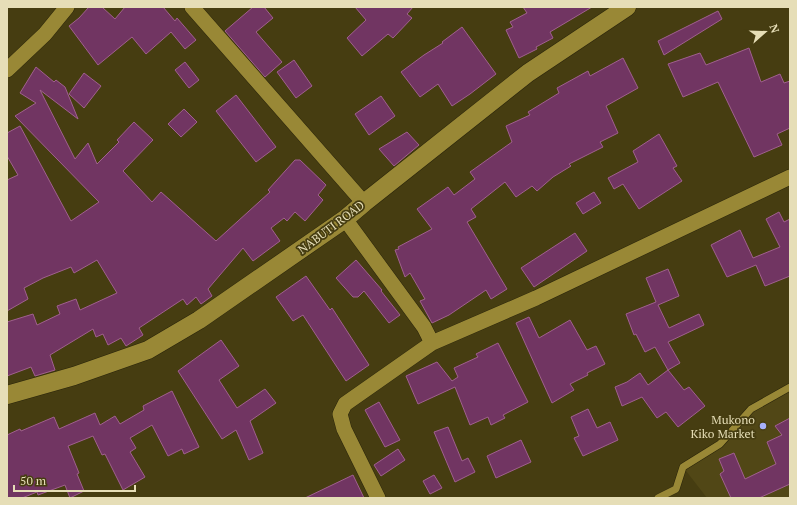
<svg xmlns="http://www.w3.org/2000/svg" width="797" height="505" viewBox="0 0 797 505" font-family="'PT Serif',serif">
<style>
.built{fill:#514716}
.building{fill:#713562;stroke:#a0608e}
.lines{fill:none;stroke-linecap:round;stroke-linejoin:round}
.service-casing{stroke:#29240a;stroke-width:8}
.minor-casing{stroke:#29240a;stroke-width:16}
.tertiary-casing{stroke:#29240a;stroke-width:19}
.service{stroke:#998836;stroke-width:7}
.minor{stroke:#998836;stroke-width:15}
.tertiary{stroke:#998836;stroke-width:18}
.poi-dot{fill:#a7b1fc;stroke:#463d11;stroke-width:1.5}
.labels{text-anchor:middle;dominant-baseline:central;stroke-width:3.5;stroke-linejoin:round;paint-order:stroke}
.street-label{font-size:12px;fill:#e6deb7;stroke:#463d11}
.poi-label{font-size:12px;fill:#e6deb7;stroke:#463d11;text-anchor:end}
</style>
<rect width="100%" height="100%" fill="#463d11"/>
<path class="built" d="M790,387V498H707L683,467L720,444L751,409Z"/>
<path class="building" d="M89,7H102L115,19L125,7H163L175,21L177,18L196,40L185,49L171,32L146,54L132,37L98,65L69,26L79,18Z
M253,7H264L273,18L256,32L282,62L265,77L225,31Z
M355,7H413L407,14L412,18L393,38L388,34L362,56L347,38L366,20Z
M523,7H592L550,32L553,38L536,47L537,49L519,58L506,30L513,27L510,22L527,13Z
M718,11L722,19L664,55L658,41Z
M462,27L496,74L470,94L452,106L438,84L420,97L401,72L424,55L443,43L442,42Z
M749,48L761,82L780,74L784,83L790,81V128L777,134L782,145L754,157L718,82L683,97L668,64L700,53L706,65Z
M623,58L638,88L606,106L618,133L600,142L603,147L569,164L571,166L553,177L537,191L532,186L516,197L505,182L471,209L476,217L467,222L507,289L491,299L486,290L449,315L432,323L420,301L425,299L410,273L405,277L395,250L399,249L398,247L432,229L417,209L448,187L454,195L475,179L470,172L512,142L506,126L530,115L528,112L559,93L557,88L588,71L590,76Z
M294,60L312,86L296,98L277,72Z
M185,62L199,80L189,88L175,70Z
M36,67L54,82L56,80L65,87L78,119L40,90L75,159L88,143L97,164L119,142L117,140L134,122L153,140L123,171L152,202L161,192L216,241L270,192L268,190L295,160H300L326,185L318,195L323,200L305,221L295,212L287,221L284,218L271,228L280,241L253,261L243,248L208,289L212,296L201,304L196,297L187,305L183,299L139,328L143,335L126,346L121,338L108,345L103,334L96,337L93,329L50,355L55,370L35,376L31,367L7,376V322L33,314L37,325L60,314L57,306L76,299L80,310L117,293L97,260L74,273L71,267L43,278L24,288L28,299L7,311V180L18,175L7,156V133L20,126L71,221L99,202L15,116L36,103L20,93Z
M84,73L101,86L84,108L69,94Z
M236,95L276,147L256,162L216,111Z
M381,96L395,116L369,135L355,114Z
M184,109L197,122L181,137L168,124Z
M407,132L419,145L394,166L379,149Z
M659,134L677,166L673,168L682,181L639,209L623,184L614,189L608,178L638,162L633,151Z
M594,192L601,203L583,214L576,203Z
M779,212L784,222L790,219V276L765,286L756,265L727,277L711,245L740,230L753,258L780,247L766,219Z
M575,233L587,251L534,287L521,268Z
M356,260L382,290L381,291L400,315L389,323L364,291L358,297H353L336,278Z
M668,269L679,296L658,305L669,328L699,314L704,325L668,342L680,363L668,370L655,347L645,352L636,334L634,335L626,314L656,302L646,278Z
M306,276L330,310L332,308L369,365L346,381L303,315L293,321L276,297Z
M529,317L539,338L570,320L587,350L596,346L605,364L587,373L588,375L570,384L574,390L552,403L516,323Z
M221,340L239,366L219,380L237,408L265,389L276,403L250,421L263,453L249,460L236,430L222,439L178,371Z
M498,343L528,402L503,415L505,418L491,425L488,417L470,425L455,387L418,404L406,376L437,362L452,381L458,377L454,368L478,357L476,354Z
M668,370L684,390L689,387L705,406L678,427L666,412L657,418L642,397L622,406L615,387L627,382L640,373L648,385Z
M172,391L199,447L184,454L182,449L168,456L152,425L130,438L136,448L130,452L145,477L123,490L105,454L102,455L93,436L68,446L79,473L77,474L84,491L70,498L65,485L38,495L37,492L22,498H7V435L20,429L21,431L54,417L59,429L95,413L100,425L115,416L120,424L144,410L143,406Z
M379,402L400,440L385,447L365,410Z
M588,409L597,428L610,422L618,440L583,456L574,438L579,436L571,417Z
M790,418V484L759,498H731L720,474L724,471L719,459L734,453L745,479L776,464L767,442L782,435L775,426Z
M448,427L462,461L468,458L475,472L455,482L434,432Z
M521,440L531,462L496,478L487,456Z
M398,449L405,460L381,476L374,465Z
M353,475L364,498H305Z
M434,475L442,488L430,494L423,481Z"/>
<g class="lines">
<defs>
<path id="service" d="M658,498L676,489L683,467L720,444L751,409L790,387"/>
<path id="minor" d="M192,7L364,203
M7,70L45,34L67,7
M345,219L424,327L432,343L536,298L790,177
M378,498L344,429L340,414L345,404L432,343"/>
<path id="tertiary" d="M7,395L74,376L148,350L199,320L345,219L364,203L528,73L627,7"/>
</defs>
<use href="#service" class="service-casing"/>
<use href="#minor" class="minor-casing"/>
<use href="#tertiary" class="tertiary-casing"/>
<use href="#service" class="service"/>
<use href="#minor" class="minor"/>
<use href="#tertiary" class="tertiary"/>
</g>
<circle class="poi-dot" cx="763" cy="426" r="4"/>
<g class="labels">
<g class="street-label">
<text transform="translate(331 227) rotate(-37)">NABUTI ROAD</text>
</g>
<g class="poi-label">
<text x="755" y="419">Mukono<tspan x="755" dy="14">Kiko Market</tspan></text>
</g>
</g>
<rect width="797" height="505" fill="none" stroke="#e6deb7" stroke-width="16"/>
<g transform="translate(765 32) rotate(70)" stroke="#463d11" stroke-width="3" paint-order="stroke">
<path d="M0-3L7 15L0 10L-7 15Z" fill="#e6deb7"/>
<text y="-6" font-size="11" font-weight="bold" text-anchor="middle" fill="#e6deb7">N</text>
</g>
<path d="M14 485v6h121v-6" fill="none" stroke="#e6deb7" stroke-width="2"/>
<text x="20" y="485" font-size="12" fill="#e6deb7" stroke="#463d11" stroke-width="3" paint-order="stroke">50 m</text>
</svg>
